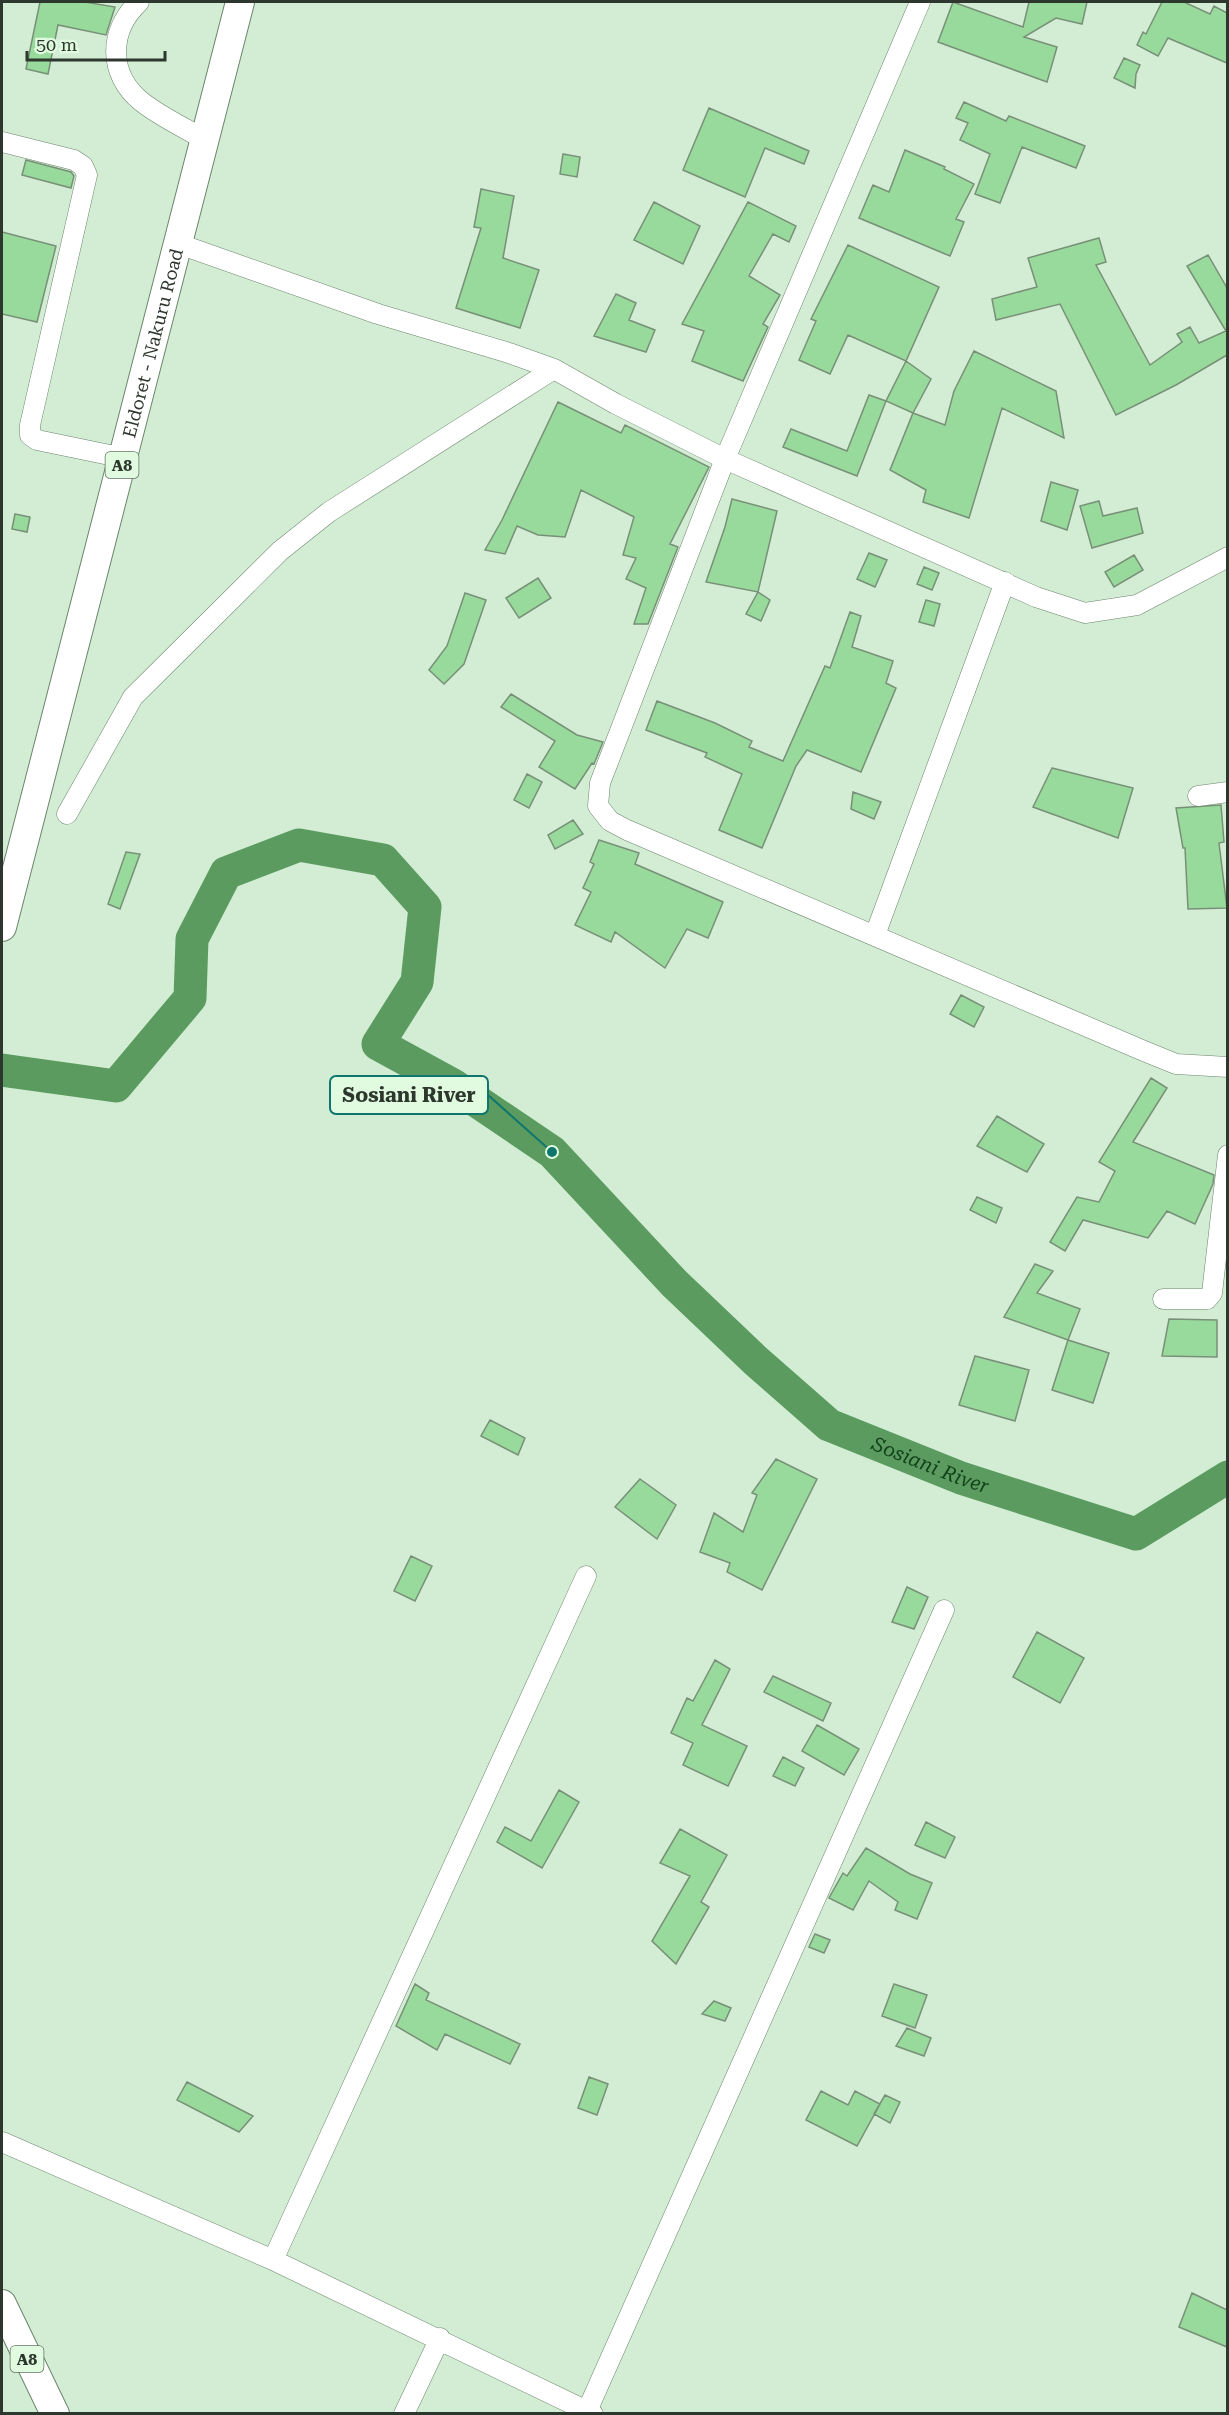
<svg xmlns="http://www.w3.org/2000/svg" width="1229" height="2415" viewBox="0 0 1229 2415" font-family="'Roboto Serif',serif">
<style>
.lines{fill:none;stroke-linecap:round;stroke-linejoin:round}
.river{stroke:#5b9b60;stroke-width:33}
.building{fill:#98da9b;stroke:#789078;stroke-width:1.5}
.minor-casing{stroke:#6c856d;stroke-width:21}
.highway-casing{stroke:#6c856d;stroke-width:30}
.minor{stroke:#fff;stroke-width:20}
.highway{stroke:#fff;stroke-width:28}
.labels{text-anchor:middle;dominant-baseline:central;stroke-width:5;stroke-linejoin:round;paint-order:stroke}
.shield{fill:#e0fbe0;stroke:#637263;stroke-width:1.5}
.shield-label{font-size:16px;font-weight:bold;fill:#2d372d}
.street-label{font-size:18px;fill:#2d372d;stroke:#e0fbe0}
.water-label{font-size:20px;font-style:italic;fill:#13421a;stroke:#e0fbe0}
.leader{fill:none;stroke:#0f766e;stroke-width:2}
.callout-dot{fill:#0f766e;stroke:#e0fbe0;stroke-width:2}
.callout{fill:#e0fbe0;stroke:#0f766e;stroke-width:2}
.callout-label{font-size:20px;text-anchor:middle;font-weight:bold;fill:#2d372d}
</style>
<rect width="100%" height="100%" fill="#d2edd3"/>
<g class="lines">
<path class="river" id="s1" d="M2,1070L116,1086L190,998L192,939L226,873L299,845L383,860L425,907L417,982L378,1044L453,1085L552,1152L674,1283L756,1361L829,1425L961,1478L1136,1534L1228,1477"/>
</g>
<path class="building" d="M40,2H85L115,7L106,35L58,25L48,74L26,69Z
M953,2L1023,27L1029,2H1087L1082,24L1056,18L1024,37L1057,47L1047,82L938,42Z
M1162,2H1184L1210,14L1214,6L1227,13V63L1168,38L1158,56L1137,45L1143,32L1146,34Z
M1124,58L1140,65L1136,74L1135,88L1114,78Z
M964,102L1006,121L1009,116L1085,146L1076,168L1022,147L1000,203L975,194L990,154L960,140L968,123L956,118Z
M709,108L809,151L804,164L765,148L745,197L683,170Z
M905,150L945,167L944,169L974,184L956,219L964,222L950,256L859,218L873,185L889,192Z
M563,154L580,157L577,177L560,174Z
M26,160L71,172L74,176L71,188L22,175Z
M481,189L514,196L503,258L539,270L520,328L456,308L481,228L474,227Z
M654,202L700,226L683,264L634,240Z
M748,202L796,226L789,242L773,234L749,276L780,295L763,324L768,327L743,381L692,361L704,331L682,324Z
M2,232L56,246L37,322L2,314Z
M1099,238L1106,262L1096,265L1150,365L1182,342L1177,334L1190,327L1199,343L1226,331L1187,266L1208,255L1227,288V355L1176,385L1116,415L1060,304L996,320L992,299L1037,287L1028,258Z
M848,245L939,287L906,361L848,335L830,374L799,360L816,321L811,319Z
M616,294L636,303L629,320L655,330L646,352L594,336Z
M974,351L1056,391L1064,438L1002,408L969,518L923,502L926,490L890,470L913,413L945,425L954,391Z
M906,361L931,379L913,413L886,401Z
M869,395L886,401L857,476L783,447L791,429L847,451Z
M558,402L621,433L625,425L709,467L670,544L678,547L648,624H634L646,588L626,579L636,558L623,555L634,517L581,490L565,537L538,535L517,526L505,554L485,550L502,520Z
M1051,482L1078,490L1067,530L1041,521Z
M732,499L777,511L758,592L706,582L725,527Z
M1099,501L1103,516L1137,508L1143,533L1092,548L1080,506Z
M15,514L30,517L27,532L12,529Z
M869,553L887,560L875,587L857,579Z
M1134,555L1143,570L1114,587L1105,572Z
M924,567L939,573L932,590L917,584Z
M538,578L551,598L519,618L506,598Z
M758,592L770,600L761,621L746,614Z
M465,593L486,600L464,664L444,684L429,670L447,646Z
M926,600L940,604L934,626L919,622Z
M850,612L861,616L852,647L893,661L886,683L896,688L861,772L807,750L796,766L762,848L719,830L742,774L705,757L707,753L646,730L657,701L715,723L752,741L749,747L783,761L825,666L830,668Z
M511,694L577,735L603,742L594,764L592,763L575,789L539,767L555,741L501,707Z
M1052,768L1133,788L1118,838L1033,807Z
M527,774L542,782L529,808L514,800Z
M853,792L881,802L874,819L851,809Z
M1221,805L1224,842L1219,843L1227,908L1188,909L1185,848H1183L1176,808Z
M573,820L583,834L555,849L548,835Z
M599,840L639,853L635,864L723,902L708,938L687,929L665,968L615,932L611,942L575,925L591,892L583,888L594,864L590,862Z
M126,852L140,854L120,909L108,904Z
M961,995L984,1007L974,1027L950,1014Z
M1151,1078L1167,1088L1133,1142L1214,1175L1213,1184L1195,1224L1167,1211L1148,1238L1083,1220L1065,1251L1050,1242L1077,1197L1099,1202L1115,1171L1099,1162Z
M997,1116L1044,1144L1027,1172L977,1146Z
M977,1197L1002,1208L996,1223L970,1210Z
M1035,1264L1053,1271L1037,1293L1080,1309L1068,1340L1004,1317Z
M1169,1319L1217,1320V1357L1162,1356Z
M1068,1340L1109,1353L1093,1403L1052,1390Z
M975,1356L1029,1370L1015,1421L959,1405Z
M490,1420L525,1438L518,1455L481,1436Z
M776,1459L817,1479L762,1590L727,1572L730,1563L700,1552L714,1513L743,1532L757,1495L752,1493Z
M640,1479L676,1505L657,1539L615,1507Z
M411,1556L432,1566L415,1601L394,1591Z
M907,1587L928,1597L914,1629L892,1622Z
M1037,1632L1084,1658L1060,1703L1013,1677Z
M715,1660L730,1669L702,1725L747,1746L728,1786L683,1765L693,1743L671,1733L687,1698L693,1701Z
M773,1676L831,1703L823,1721L764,1692Z
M817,1725L859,1749L844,1775L802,1751Z
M783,1757L804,1768L795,1786L773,1776Z
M559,1790L579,1802L542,1868L497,1842L505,1827L531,1841Z
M926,1822L955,1837L945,1858L915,1845Z
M680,1829L727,1855L701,1902L709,1907L676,1964L652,1941L690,1876L660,1863Z
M866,1848L910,1874L932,1883L917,1919L895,1910L898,1902L869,1881L853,1910L829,1898L843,1873L847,1876Z
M815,1934L830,1940L824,1953L809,1947Z
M415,1984L429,1993L426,2000L520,2044L510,2064L445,2034L437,2050L396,2026Z
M894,1984L927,1995L915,2028L882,2016Z
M714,2001L731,2008L725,2021L702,2014Z
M907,2028L931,2038L924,2056L896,2046Z
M589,2077L608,2084L597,2115L578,2108Z
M187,2082L253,2116L239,2132L177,2100Z
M821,2091L848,2105L855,2091L880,2104L857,2146L806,2120Z
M885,2095L900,2102L890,2123L874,2114Z
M1192,2293L1227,2310V2347L1179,2327Z"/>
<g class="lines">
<defs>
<path id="minor" d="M139,2C109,30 107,74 142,102C161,117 185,128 205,140
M920,2L725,459L600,783L598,806L610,821L627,830L1144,1051L1176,1064L1228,1067
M2,142L74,160L83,166L87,175L30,425V435L37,440L124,458
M179,244L378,314L509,353L554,369L616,404L725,459L1036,597L1085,613L1137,605L1228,557
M1198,796L1228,792
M67,814L133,697L280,551L329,512L554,369
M875,935L1005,582
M1163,1299H1207L1212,1293L1228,1155
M2,2142L273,2260L593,2414
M273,2260L586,1576
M587,2411L944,1610
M404,2414L440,2338"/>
<g id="highway">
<path id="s2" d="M2,927L240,2"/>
<path d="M2,2304L55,2414"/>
</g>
</defs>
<use href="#minor" class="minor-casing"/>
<use href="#highway" class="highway-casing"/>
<use href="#minor" class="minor"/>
<use href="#highway" class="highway"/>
</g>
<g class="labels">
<g class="shield">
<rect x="105.5" y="452" width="33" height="26" rx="4.5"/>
<rect x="10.5" y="2346" width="33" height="26" rx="4.5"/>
</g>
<g class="shield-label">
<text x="122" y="465">A8</text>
<text x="27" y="2359">A8</text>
</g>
<g class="street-label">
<text stroke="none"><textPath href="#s2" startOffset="603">Eldoret - Nakuru Road</textPath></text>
</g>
<g class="water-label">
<text stroke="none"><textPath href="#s1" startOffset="1442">Sosiani River</textPath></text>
</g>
</g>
<path class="leader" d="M552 1152L488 1095"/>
<circle class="callout-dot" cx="552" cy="1152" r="6"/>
<rect class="callout" x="330" y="1076" width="158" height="38" rx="6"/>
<g class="callout-label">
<text x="409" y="1102">Sosiani River</text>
</g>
<rect width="1229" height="2415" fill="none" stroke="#2d372d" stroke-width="6"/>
<path d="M27 51v9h138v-9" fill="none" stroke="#2d372d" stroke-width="3"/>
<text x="36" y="51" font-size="18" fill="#2d372d" stroke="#e0fbe0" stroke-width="4.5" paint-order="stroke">50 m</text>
</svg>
